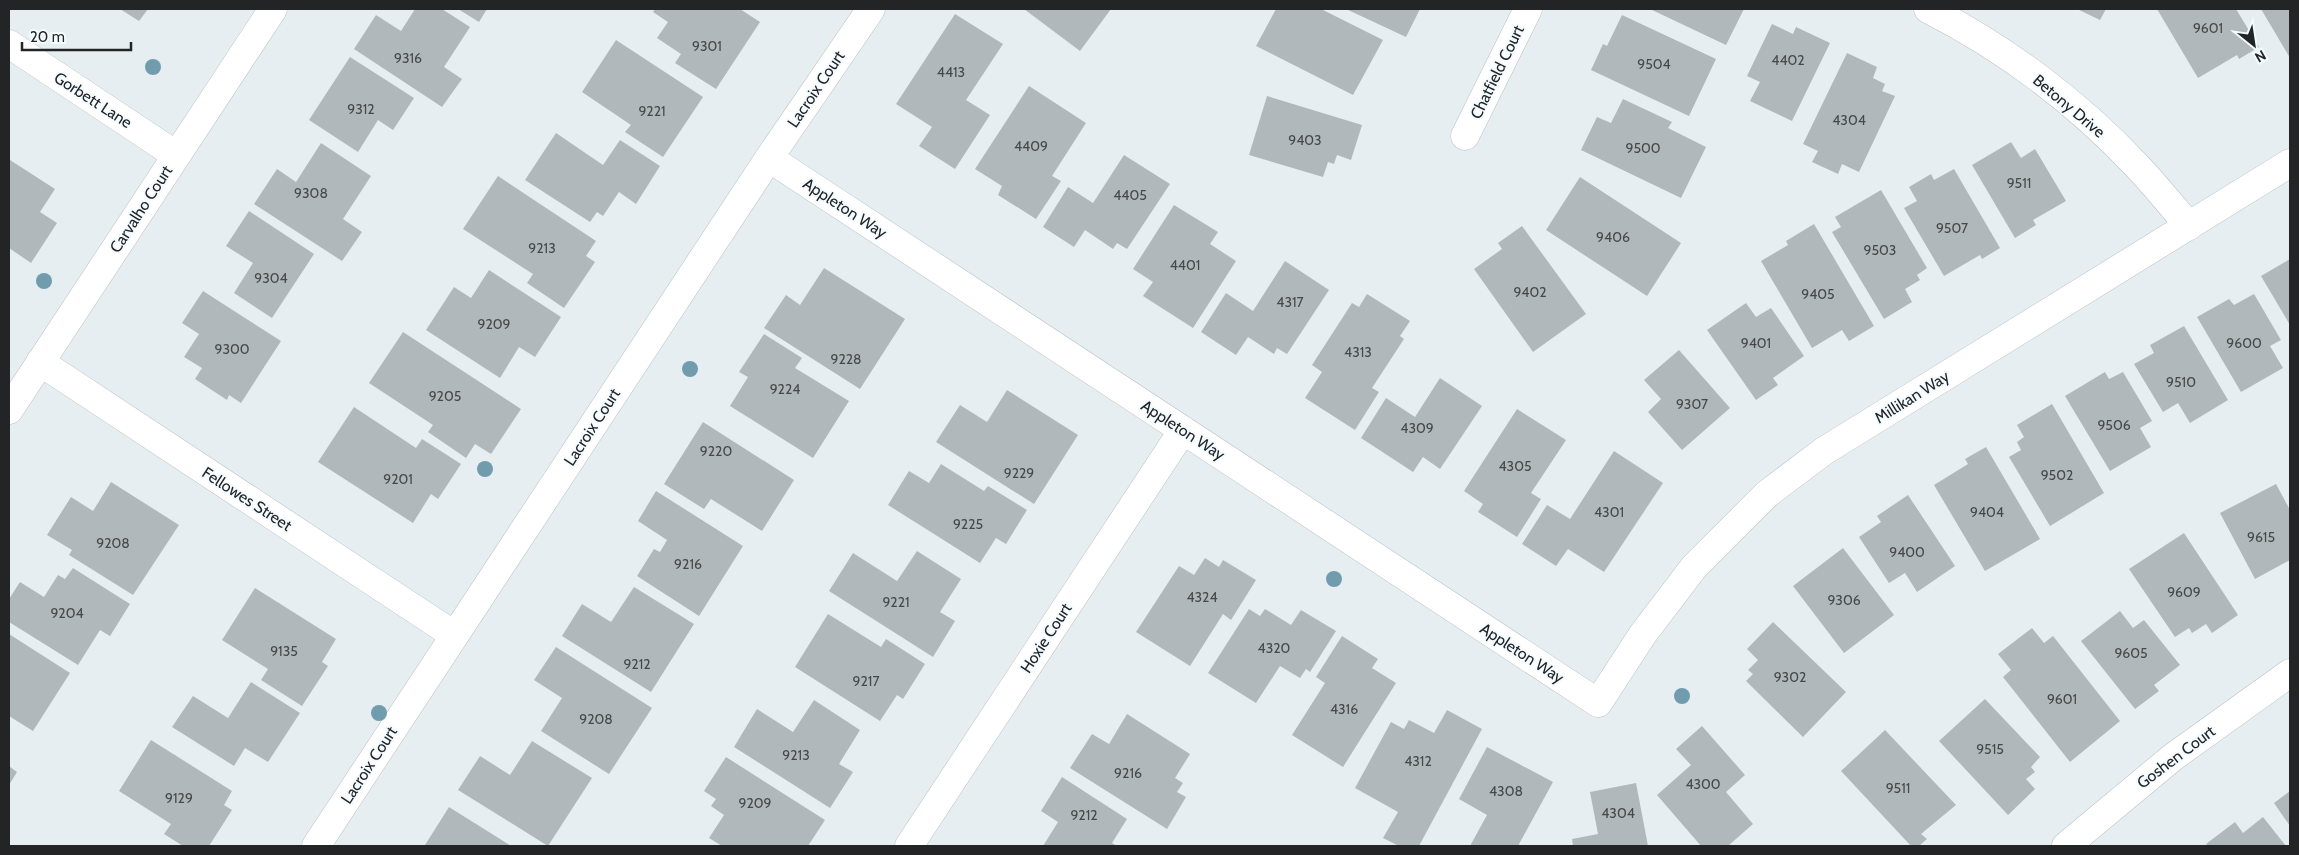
<svg xmlns="http://www.w3.org/2000/svg" width="2299" height="855" viewBox="0 0 2299 855" font-family="Cabin,sans-serif">
<style>
.building{fill:#b1b8bb}
.lines{fill:none;stroke-linecap:round;stroke-linejoin:round}
.minor-casing{stroke:#bac1c5;stroke-width:29}
.minor{stroke:#fff;stroke-width:28}
.tree{fill:#719cae}
.labels{text-anchor:middle;dominant-baseline:central;stroke-width:4;stroke-linejoin:round;paint-order:stroke}
.number-label{font-size:14px;fill:#46494b}
.street-label{font-size:16px;fill:#222426;stroke:#f4fbff}
</style>
<rect width="100%" height="100%" fill="#e7eef2"/>
<path class="building" d="M120,9H148L139,21Z
M415,9H442L470,27L444,67L462,79L442,107L354,49L376,15L401,31Z
M458,9H487L479,22Z
M655,9H740L760,22L716,89L675,63L681,54L657,38L668,22L653,12Z
M1024,9H1111L1080,51Z
M1276,9H1321L1383,40L1353,95L1256,46Z
M1346,9H1420L1406,37Z
M1650,9H1744L1726,45Z
M2077,9H2106L2100,20Z
M2157,9H2236L2259,47L2239,59L2237,55L2198,78Z
M2261,9H2290V58Z
M955,14L1003,44L966,100L990,115L955,169L919,146L932,127L896,104Z
M1622,15L1716,59L1689,116L1591,70L1603,44L1607,46Z
M1772,24L1793,34L1796,27L1830,43L1792,121L1750,101L1760,82L1747,76Z
M616,40L703,97L663,157L625,132L631,125L582,92Z
M1847,53L1877,67L1873,78L1885,84L1882,91L1895,96L1859,172L1842,164L1838,174L1812,162L1818,151L1803,144Z
M350,57L414,98L393,130L378,120L358,152L309,120Z
M1029,86L1086,123L1052,176L1061,181L1036,219L998,195L1002,186L975,169Z
M1267,96L1362,125L1351,160L1337,155L1334,164L1328,162L1323,177L1249,155Z
M1623,99L1672,122L1668,128L1706,147L1681,198L1581,150L1597,117L1611,123Z
M556,133L603,165L620,140L660,166L636,204L619,192L603,216L597,212L590,222L525,180Z
M2011,142L2021,158L2035,149L2066,201L2033,220L2036,225L2015,238L1972,165Z
M321,143L371,176L343,219L362,232L342,261L254,204L277,169L296,182Z
M1124,155L1170,184L1127,249L1117,243L1113,249L1085,230L1074,247L1043,227L1068,187L1093,203Z
M10,160L55,189L40,212L57,223L31,263L9,248Z
M1954,169L2000,248L1982,259L1980,255L1944,276L1904,208L1917,201L1909,187L1931,174L1934,180Z
M498,176L596,241L586,256L595,262L564,308L527,283L533,274L463,229Z
M1580,177L1681,243L1647,296L1546,230Z
M1881,190L1927,268L1917,275L1920,280L1905,289L1912,302L1884,319L1832,232L1841,227L1835,217Z
M1174,205L1218,232L1210,244L1236,261L1193,328L1143,296L1153,282L1133,269Z
M249,211L314,254L272,318L234,293L253,263L226,246Z
M1814,224L1874,326L1849,341L1842,330L1812,348L1761,261L1788,245L1786,241Z
M1522,226L1586,314L1533,352L1474,269L1502,249L1498,243Z
M2290,259V325L2261,276Z
M1285,261L1329,290L1287,354L1277,348L1274,354L1248,337L1236,355L1201,332L1226,293L1253,311Z
M824,268L905,319L860,389L764,328L786,295L800,305Z
M489,270L561,317L535,357L519,347L500,378L426,330L454,287L471,298Z
M203,291L281,341L241,403L229,395L227,400L195,379L202,368L184,357L199,334L182,323Z
M1367,294L1410,321L1400,336L1404,339L1372,388L1379,392L1355,430L1305,398L1322,372L1312,365L1352,303L1359,307Z
M2254,294L2281,340L2270,346L2283,368L2241,392L2197,317L2229,299L2234,305Z
M1746,303L1756,317L1771,308L1804,356L1773,378L1778,385L1756,400L1707,330Z
M2184,326L2228,400L2190,423L2178,403L2163,412L2134,364L2154,353L2150,345Z
M403,332L521,409L491,454L475,444L466,458L428,432L433,425L369,383Z
M764,334L802,358L795,368L849,401L813,458L730,406L748,377L739,372Z
M1679,350L1730,408L1682,450L1648,412L1661,399L1644,380Z
M2105,372L2109,379L2123,372L2152,421L2140,428L2151,447L2110,471L2065,396Z
M1440,378L1482,406L1440,469L1423,457L1413,472L1361,438L1386,398L1415,417Z
M1007,390L1078,435L1034,504L936,442L960,405L987,422Z
M2052,404L2104,493L2050,526L2009,457L2021,450L2017,442L2024,437L2017,425Z
M354,407L416,448L422,439L461,464L438,499L431,494L413,523L318,462Z
M1517,409L1566,440L1531,493L1541,499L1517,537L1478,512L1483,504L1464,491Z
M703,422L794,480L762,531L711,499L704,509L664,484Z
M1986,447L2040,539L1985,571L1934,485L1968,464L1965,459Z
M1614,451L1663,483L1604,572L1568,549L1556,566L1522,544L1547,505L1570,519Z
M941,464L984,491L988,486L1027,510L1006,544L996,538L980,563L888,505L909,471L929,483Z
M111,482L179,525L133,595L69,555L72,550L47,535L71,497L93,511Z
M2276,484L2290,510V560L2255,579L2220,513Z
M656,491L743,546L699,616L637,576L654,549L660,552L667,540L638,521Z
M1908,495L1955,566L1917,592L1905,573L1889,583L1859,537L1881,522L1877,516Z
M2184,533L2238,615L2212,633L2206,624L2192,633L2189,628L2175,637L2129,569Z
M1843,548L1894,615L1844,653L1793,586Z
M917,551L961,579L940,612L955,621L933,657L829,591L853,553L897,581Z
M1205,558L1219,567L1223,560L1256,580L1231,620L1223,614L1190,666L1136,632L1179,566L1194,575Z
M73,568L130,604L110,636L100,630L78,665L9,622V599L20,582L44,597L58,575L65,579Z
M634,587L694,624L651,692L562,636L582,604L611,622Z
M255,588L336,639L322,662L328,666L302,706L261,680L268,669L222,640Z
M1249,609L1260,616L1265,609L1291,625L1301,610L1336,631L1310,672L1306,669L1300,678L1280,666L1256,703L1208,673Z
M2120,611L2133,628L2144,620L2180,665L2154,685L2159,691L2135,709L2081,641Z
M828,614L881,647L886,639L925,664L903,699L897,695L880,721L795,667Z
M1773,622L1846,692L1803,737L1746,681L1753,674L1748,670L1758,660L1747,649Z
M2032,628L2044,643L2053,636L2120,721L2070,762L2003,677L2011,670L1998,654Z
M9,634L70,673L33,731L9,716Z
M1342,636L1378,659L1372,668L1396,683L1343,767L1292,735L1325,683L1316,677Z
M556,647L652,708L609,774L541,731L562,698L534,680Z
M251,682L300,713L268,762L245,748L234,766L172,727L193,696L228,718Z
M1985,699L2040,757L2031,767L2035,772L2026,779L2035,789L2008,815L1939,741Z
M814,700L860,730L839,764L853,772L830,808L734,747L757,709L793,732Z
M1447,710L1482,729L1419,846H1399L1383,838L1398,812L1355,788L1391,722L1404,729L1409,720L1434,733Z
M1127,714L1190,754L1175,778L1183,783L1177,792L1186,797L1167,829L1070,768L1092,734L1109,744Z
M1702,726L1745,775L1726,792L1753,824L1728,846H1701L1657,795L1691,765L1676,749Z
M1885,730L1956,805L1921,834L1927,839L1919,846H1911L1841,771Z
M151,740L232,791L224,805L232,810L209,846H183L164,834L171,824L119,791Z
M532,741L592,778L548,846L458,790L480,756L510,775Z
M1487,747L1553,782L1518,846H1470L1487,815L1459,799Z
M726,757L825,820L808,846H722L709,838L724,815L711,806L716,799L704,791Z
M9,766L17,772L9,785Z
M1062,777L1127,819L1112,843L1117,846H1043L1058,822L1041,811Z
M1636,783L1648,846H1573L1572,839L1598,834L1590,792Z
M2290,791V826L2274,803Z
M449,807L511,846L425,845Z
M2263,817L2286,846H2208L2206,844L2235,822L2243,833Z"/>
<g class="lines">
<defs>
<path id="minor" d="M1928,9C2005,48 2078,103 2137,166C2155,185 2172,206 2189,226
M9,44L176,155
M1465,136L1528,9
M769,158L1598,703L1643,634L1694,567L1767,494L1824,451L2290,163
M40,362L454,635
M9,410L273,9
M316,846L769,158L871,9
M909,846L1183,430
M2066,846L2173,757L2290,673"/>
</defs>
<use href="#minor" class="minor-casing"/>
<use href="#minor" class="minor"/>
</g>
<g class="tree">
<circle cx="153" cy="67" r="8"/>
<circle cx="44" cy="281" r="8"/>
<circle cx="690" cy="369" r="8"/>
<circle cx="485" cy="469" r="8"/>
<circle cx="1334" cy="579" r="8"/>
<circle cx="1682" cy="696" r="8"/>
<circle cx="379" cy="713" r="8"/>
</g>
<g class="labels">
<g class="number-label">
<text x="2208" y="28">9601</text>
<text x="707" y="46">9301</text>
<text x="408" y="58">9316</text>
<text x="1788" y="60">4402</text>
<text x="1654" y="64">9504</text>
<text x="951" y="72">4413</text>
<text x="361" y="109">9312</text>
<text x="652" y="111">9221</text>
<text x="1849" y="120">4304</text>
<text x="1305" y="140">9403</text>
<text x="1031" y="146">4409</text>
<text x="1643" y="148">9500</text>
<text x="2019" y="183">9511</text>
<text x="311" y="193">9308</text>
<text x="1130" y="195">4405</text>
<text x="1952" y="228">9507</text>
<text x="1613" y="237">9406</text>
<text x="542" y="248">9213</text>
<text x="1880" y="250">9503</text>
<text x="1185" y="265">4401</text>
<text x="271" y="278">9304</text>
<text x="1530" y="292">9402</text>
<text x="1818" y="294">9405</text>
<text x="1290" y="302">4317</text>
<text x="494" y="324">9209</text>
<text x="1756" y="343">9401</text>
<text x="2244" y="343">9600</text>
<text x="232" y="349">9300</text>
<text x="1358" y="352">4313</text>
<text x="846" y="359">9228</text>
<text x="2181" y="382">9510</text>
<text x="785" y="389">9224</text>
<text x="445" y="396">9205</text>
<text x="1692" y="404">9307</text>
<text x="2114" y="425">9506</text>
<text x="1417" y="428">4309</text>
<text x="716" y="451">9220</text>
<text x="1515" y="466">4305</text>
<text x="1019" y="473">9229</text>
<text x="2057" y="475">9502</text>
<text x="398" y="479">9201</text>
<text x="1609" y="512">4301</text>
<text x="1987" y="512">9404</text>
<text x="968" y="524">9225</text>
<text x="2261" y="537">9615</text>
<text x="113" y="543">9208</text>
<text x="1907" y="552">9400</text>
<text x="688" y="564">9216</text>
<text x="2184" y="592">9609</text>
<text x="1202" y="597">4324</text>
<text x="1844" y="600">9306</text>
<text x="896" y="602">9221</text>
<text x="67" y="613">9204</text>
<text x="1274" y="648">4320</text>
<text x="284" y="651">9135</text>
<text x="2131" y="653">9605</text>
<text x="637" y="664">9212</text>
<text x="1790" y="677">9302</text>
<text x="866" y="681">9217</text>
<text x="2062" y="699">9601</text>
<text x="1344" y="709">4316</text>
<text x="596" y="719">9208</text>
<text x="1990" y="749">9515</text>
<text x="796" y="755">9213</text>
<text x="1418" y="761">4312</text>
<text x="1128" y="773">9216</text>
<text x="1703" y="784">4300</text>
<text x="1898" y="788">9511</text>
<text x="1506" y="791">4308</text>
<text x="179" y="798">9129</text>
<text x="755" y="803">9209</text>
<text x="1618" y="813">4304</text>
<text x="1084" y="815">9212</text>
</g>
<g class="street-label">
<text transform="translate(1497 72) rotate(-64)">Chatfield Court</text>
<text transform="translate(816 89) rotate(-56)">Lacroix Court</text>
<text transform="translate(93 100) rotate(33)">Gorbett Lane</text>
<text transform="translate(2069 106) rotate(40)">Betony Drive</text>
<text transform="translate(845 208) rotate(33)">Appleton Way</text>
<text transform="translate(141 209) rotate(-57)">Carvalho Court</text>
<text transform="translate(1912 397) rotate(-32)">Millikan Way</text>
<text transform="translate(592 427) rotate(-57)">Lacroix Court</text>
<text transform="translate(1183 430) rotate(33)">Appleton Way</text>
<text transform="translate(247 499) rotate(33)">Fellowes Street</text>
<text transform="translate(1046 638) rotate(-57)">Hoxie Court</text>
<text transform="translate(1522 653) rotate(33)">Appleton Way</text>
<text transform="translate(2176 757) rotate(-37)">Goshen Court</text>
<text transform="translate(369 765) rotate(-57)">Lacroix Court</text>
</g>
</g>
<rect width="2299" height="855" fill="none" stroke="#222426" stroke-width="20"/>
<g transform="translate(2254 45) rotate(150)" stroke="#f4fbff" stroke-width="4" paint-order="stroke">
<path d="M0-4L9 19L0 12L-9 19Z" fill="#222426"/>
<text y="-8" font-size="14" font-weight="bold" text-anchor="middle" fill="#222426">N</text>
</g>
<path d="M22 42v8h109v-8" fill="none" stroke="#222426" stroke-width="2.5"/>
<text x="30" y="42" font-size="15" fill="#222426" stroke="#f4fbff" stroke-width="4" paint-order="stroke">20 m</text>
</svg>
